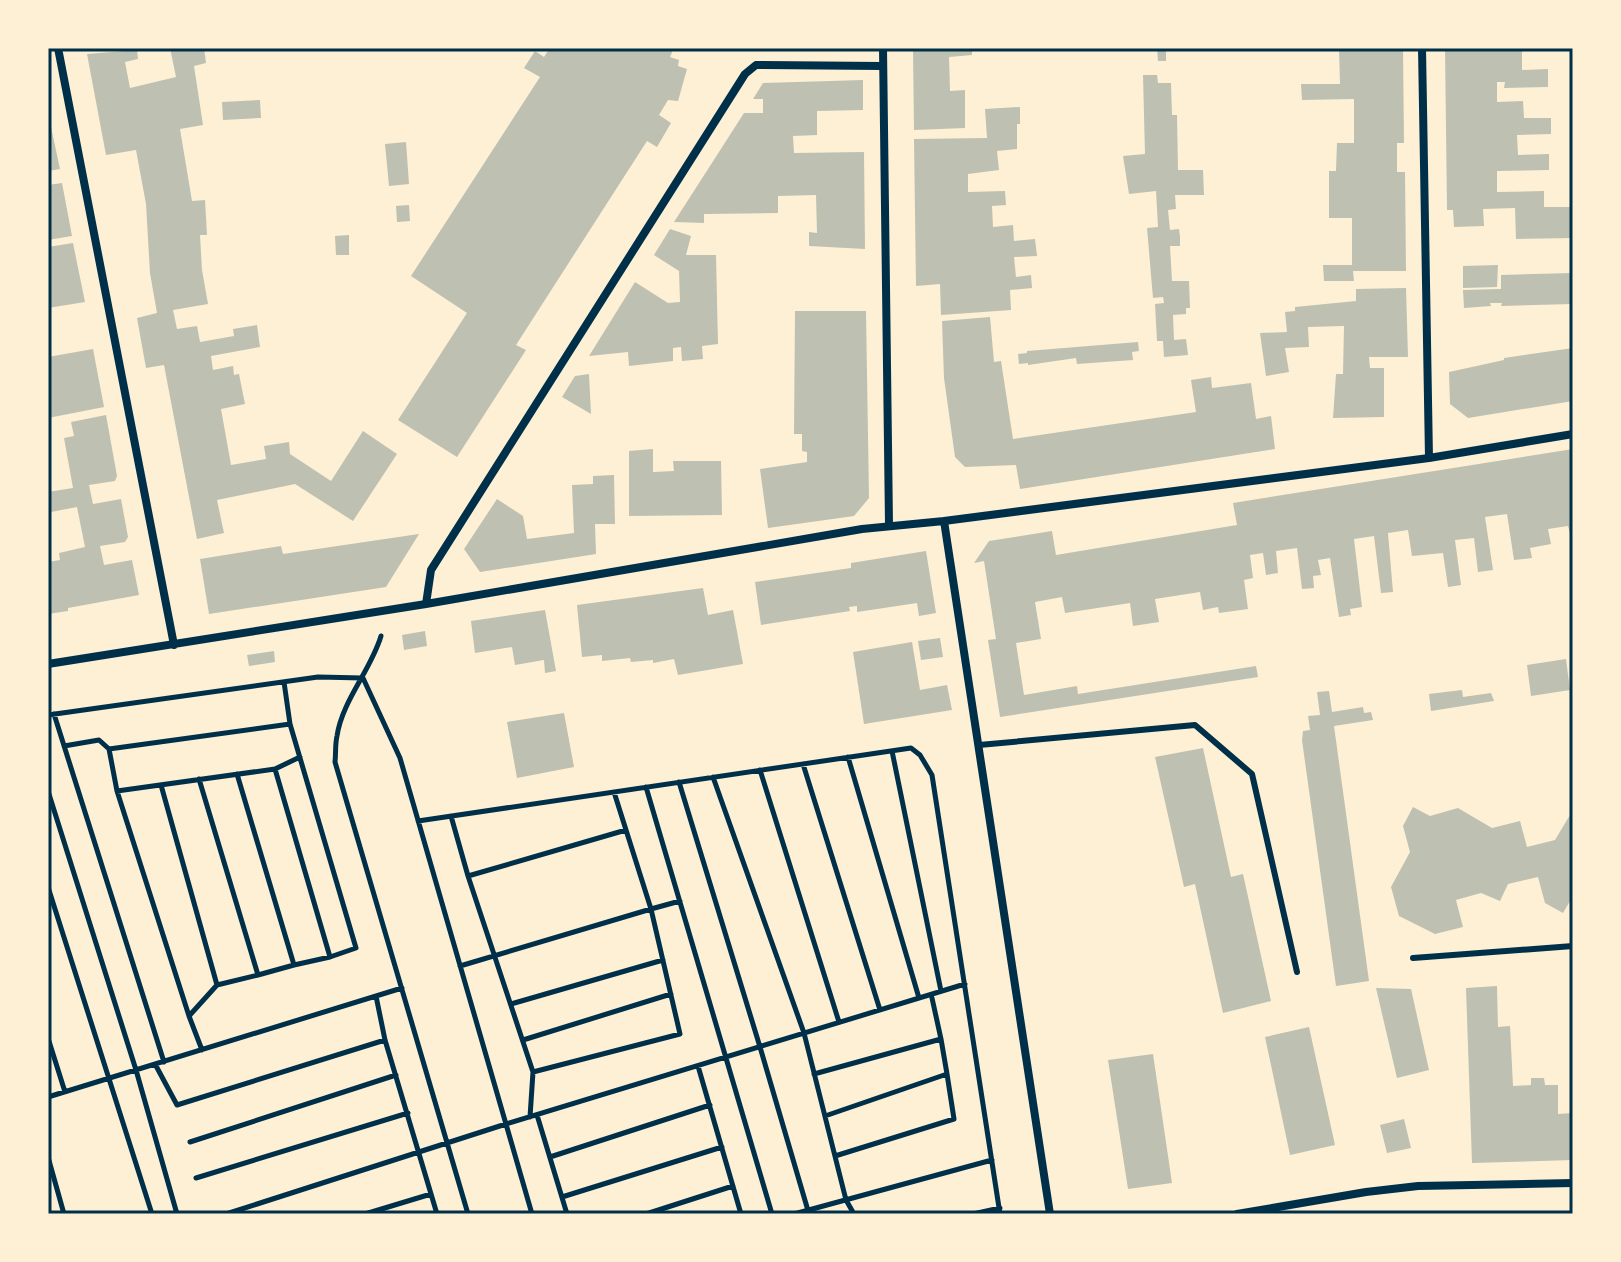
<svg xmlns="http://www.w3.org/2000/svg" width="1621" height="1262" viewBox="0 0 1621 1262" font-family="Arial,sans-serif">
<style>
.building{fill:#bec0b2}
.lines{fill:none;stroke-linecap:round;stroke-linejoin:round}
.path{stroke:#003049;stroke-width:5}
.service{stroke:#003049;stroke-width:6}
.minor{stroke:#003049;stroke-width:8}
.neatline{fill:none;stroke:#003049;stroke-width:3}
</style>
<rect width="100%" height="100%" fill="#fdf0d5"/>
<path class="building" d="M170,48H204L206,63L194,66L203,125L180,129L192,201L205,200L207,235H200L202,270L208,304L173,310L177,329L197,326L200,342L234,336L233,329L257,325L260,347L211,356L213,370L233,366L234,375L239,374L245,404L221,409L231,465L266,459L264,446L289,442L290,454L331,481L363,431L397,454L353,521L295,484L217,500L224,533L197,539L164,365L146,368L137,318L157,313L150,273L146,204L136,150L106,155L87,54L137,50L138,59L125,62L130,88L176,77Z
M550,48H665L673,50L670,57L679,60L678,66L687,69L678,101L668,100L659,115L671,123L657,147L647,141L516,345L526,350L457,457L398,420L467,313L411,276L540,77L524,68L535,51L544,57Z
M913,48H972V55L949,57L950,91L965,90V128L914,130Z
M1157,48H1166V61H1158Z
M1339,48H1403L1404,143H1397V172H1405L1406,271H1353L1354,281H1324L1323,265H1352V218H1329V171H1336L1337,143H1354V99L1302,100L1301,84H1340Z
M1445,48H1522V70L1548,69V87L1504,88L1505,82H1497V102L1523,101L1524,118H1551V134L1517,135L1518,155L1549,154V170L1497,171V192L1544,191V207H1573V238L1516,239L1515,208L1483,209L1484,226L1454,227L1453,210H1447Z
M1143,75H1157L1158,83H1171L1172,115H1177L1178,170H1203L1204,195H1175L1176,209L1168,210L1170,230L1179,229L1180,237V246H1170L1172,281H1189L1190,308H1186V314L1173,315L1174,340L1186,339L1188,355L1164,357L1163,341H1157L1155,304L1164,303L1163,297L1153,298L1147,228L1158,227L1156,191L1129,194L1123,156L1145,154Z
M863,80V110L817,111V135L793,136L794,153L864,152L865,249L809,246V232L817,233L816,195L778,196V213L704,214V223L674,222L744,113H763V99H753L763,83Z
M260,100L261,118L223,120L222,102Z
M1020,107V124H1017V149L997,151L999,170L968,174V192L1005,191L1006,205L992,206L993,227L1013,225L1014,241L1035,239L1037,256L1014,257L1016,277L1031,275L1032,288L1010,290L1011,310L941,315L940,284L916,286L914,139L987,138L985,109Z
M48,113L60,169L48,171Z
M406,142L409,184L389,186L385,144Z
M62,183L72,236L48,240V185Z
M409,205L410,221L397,222L396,206Z
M670,229L691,236L686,255H716L718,344L702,346L703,359L682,361L681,347L673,348V361L629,366L628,352L589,356L635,282L668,303L680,302L679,271L654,255Z
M349,235V255H336L335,236Z
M73,243L85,302L48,308V247Z
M1498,265L1497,287L1463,288V266Z
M1573,273V304L1501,306L1502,303H1490L1491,306L1464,308L1463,290L1501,289V275Z
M1406,288L1408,357H1369L1370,368H1384V417L1333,418L1336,374H1343L1344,326L1308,327L1309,347L1285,348L1289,372L1266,376L1260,333L1287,332L1285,312L1295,311V307L1356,301V289Z
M795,311H866L869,498L854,516L768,528L760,469L807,462V452L802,451V434H794Z
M990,317L994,362L1001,361L1013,439L1196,412L1191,380L1211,377L1212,388L1251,383L1256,419L1271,416L1275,449L1020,489L1016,465L965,467L955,457L944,378L942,321Z
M1138,342L1139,351L1132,352L1133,360L1077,364L1076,358L1028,365V363L1019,364L1018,354L1027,353V351Z
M1573,348V401L1468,418L1450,404L1449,372L1504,360V358Z
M93,349L104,407L48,418V357Z
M589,374L591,414L562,397L575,376Z
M106,415L117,476L115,481L89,485L93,504L121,499L128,537L125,542L100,546L104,565L132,560L139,595L68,608V611L48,614V562L60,560L59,553L85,547L77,507L51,512L48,492L73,488L64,438L74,436L71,422Z
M653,449V472L674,471L673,461H721L722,515L629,516V451Z
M1573,449V545L1568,526L1548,529L1551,544L1530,548L1532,558L1514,560L1507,514L1485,517L1493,570L1478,572L1474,538L1455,540L1461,585L1448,587L1443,553L1412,556L1408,530L1388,533L1393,592L1381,593L1374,536L1354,539L1362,607L1350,609L1351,615L1339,617L1330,558L1318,560L1321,575L1313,576L1314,588L1302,589L1297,548L1276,551L1278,573L1266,575L1263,553L1250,555L1253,578L1244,580L1248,609L1219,613L1218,607L1203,610L1200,592L1155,599L1159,622L1133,626L1130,603L1065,613L1062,597L1035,602L1041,639L1016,643L1024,695L1077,686L1078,694L1256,666L1258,677L1000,717L988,640L996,639L984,561L974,563L989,541L1052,531L1056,555L1237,525L1233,503Z
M614,475L615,524H595L596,554L480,572L464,549L497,499L523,516L527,539L574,533L572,485L593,484V476Z
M419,534L386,587L209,614L200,559L281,546L283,554Z
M926,551L936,613L919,616L917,603L857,612V606L849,607L850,611L761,625L755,582L844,569L851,568V563Z
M703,588L708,615L733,610L743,664L678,675L674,659L653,663V660L631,662L630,658L602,661V655L582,657L577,605Z
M545,610L556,671L545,673L544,660L515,665L512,647L475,653L471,621Z
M425,631L427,646L404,650L402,635Z
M940,638L943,657L921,660L918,641Z
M912,642L920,690L947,685L952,710L864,724L853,652Z
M274,651L275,662L249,666L247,655Z
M1566,659L1570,690L1531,696L1527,665Z
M1462,690L1463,697L1491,693L1494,701L1431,711L1429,694Z
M1329,691L1332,712L1363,707L1364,713L1371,712L1373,720L1334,726L1369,981L1336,986L1302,740L1303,731L1310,730L1308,716L1320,715L1317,692Z
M564,713L574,767L517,778L507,722Z
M1203,748L1231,877L1243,874L1271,1001L1223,1013L1195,884L1184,887L1155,757Z
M1413,807L1430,816L1458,808L1492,828L1520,821L1527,847L1555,840L1573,810V896L1563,913L1545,903L1538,877L1508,884L1500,901L1481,893L1456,900L1463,927L1435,934L1399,916L1391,887L1410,852L1403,826Z
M1497,986L1498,1027L1510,1026L1513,1086L1531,1085V1078H1544L1545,1085H1558V1114L1573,1113V1160L1472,1163L1466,988Z
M1376,988L1411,989L1429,1070L1397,1078Z
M1309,1027L1335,1145L1290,1155L1265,1037Z
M1153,1054L1172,1183L1128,1189L1108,1060Z
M1404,1119L1411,1148L1387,1153L1380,1125Z"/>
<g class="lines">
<path class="path" d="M381,636C371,670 342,701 337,736C335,744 336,753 335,762L468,1214
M54,714L164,1062
M48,715L318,677L363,678L400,758L532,1214
M290,724L356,948L330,957L275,769L300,757
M64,746L99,740L109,749L290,724L284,682
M109,749L117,791L275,769
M892,751L941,991
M848,757L919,998
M803,764L880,1010
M760,770L839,1022
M237,774L294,965L330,957
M713,777L804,1033L846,1200L854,1214
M199,779L258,975L294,965
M679,782L760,1047L809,1214
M161,785L217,985L258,975
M646,787L772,1214
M48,791L136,1070L177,1214
M117,791L189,1016L217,985
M614,792L651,909L680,901
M451,816L468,876L626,830
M418,821L911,748L920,755L932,775L1000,1214
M48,887L152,1214
M460,966L651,909L680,1034L533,1072L468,876
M376,996L385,1040L437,1214
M511,1004L663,960
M189,1016L202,1050
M48,1038L65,1092
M523,1040L671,994
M155,1064L177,1105L385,1040
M698,1066L741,1214
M814,1074L941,1039L932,998
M48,1097L402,988
M537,1115L567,1214
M825,1116L947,1074L941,1039
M530,1117L533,1072
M190,1142L396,1075
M835,1156L954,1119L947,1074
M48,1157L64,1214
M550,1157L710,1105
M196,1178L408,1113
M562,1197L722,1147
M226,1214L506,1124L965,984
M365,1214L431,1194
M646,1214L733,1186
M794,1214L992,1160
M973,1214L1000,1208"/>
<path class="service" d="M979,745L1195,725L1252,774L1297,972
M1413,958L1573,946"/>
<path class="minor" d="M58,48L174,645
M883,48L889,525
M1422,48L1429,458
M944,521L1050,1214
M426,604L431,570L745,74L756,65L882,66
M48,664L426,604L862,529L944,521L1429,458L1573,434
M1237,1214L1366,1192L1418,1186L1573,1183"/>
</g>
<rect width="1621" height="1262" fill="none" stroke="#fdf0d5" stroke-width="100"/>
<rect x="50" y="50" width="1521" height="1162" class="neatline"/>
</svg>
